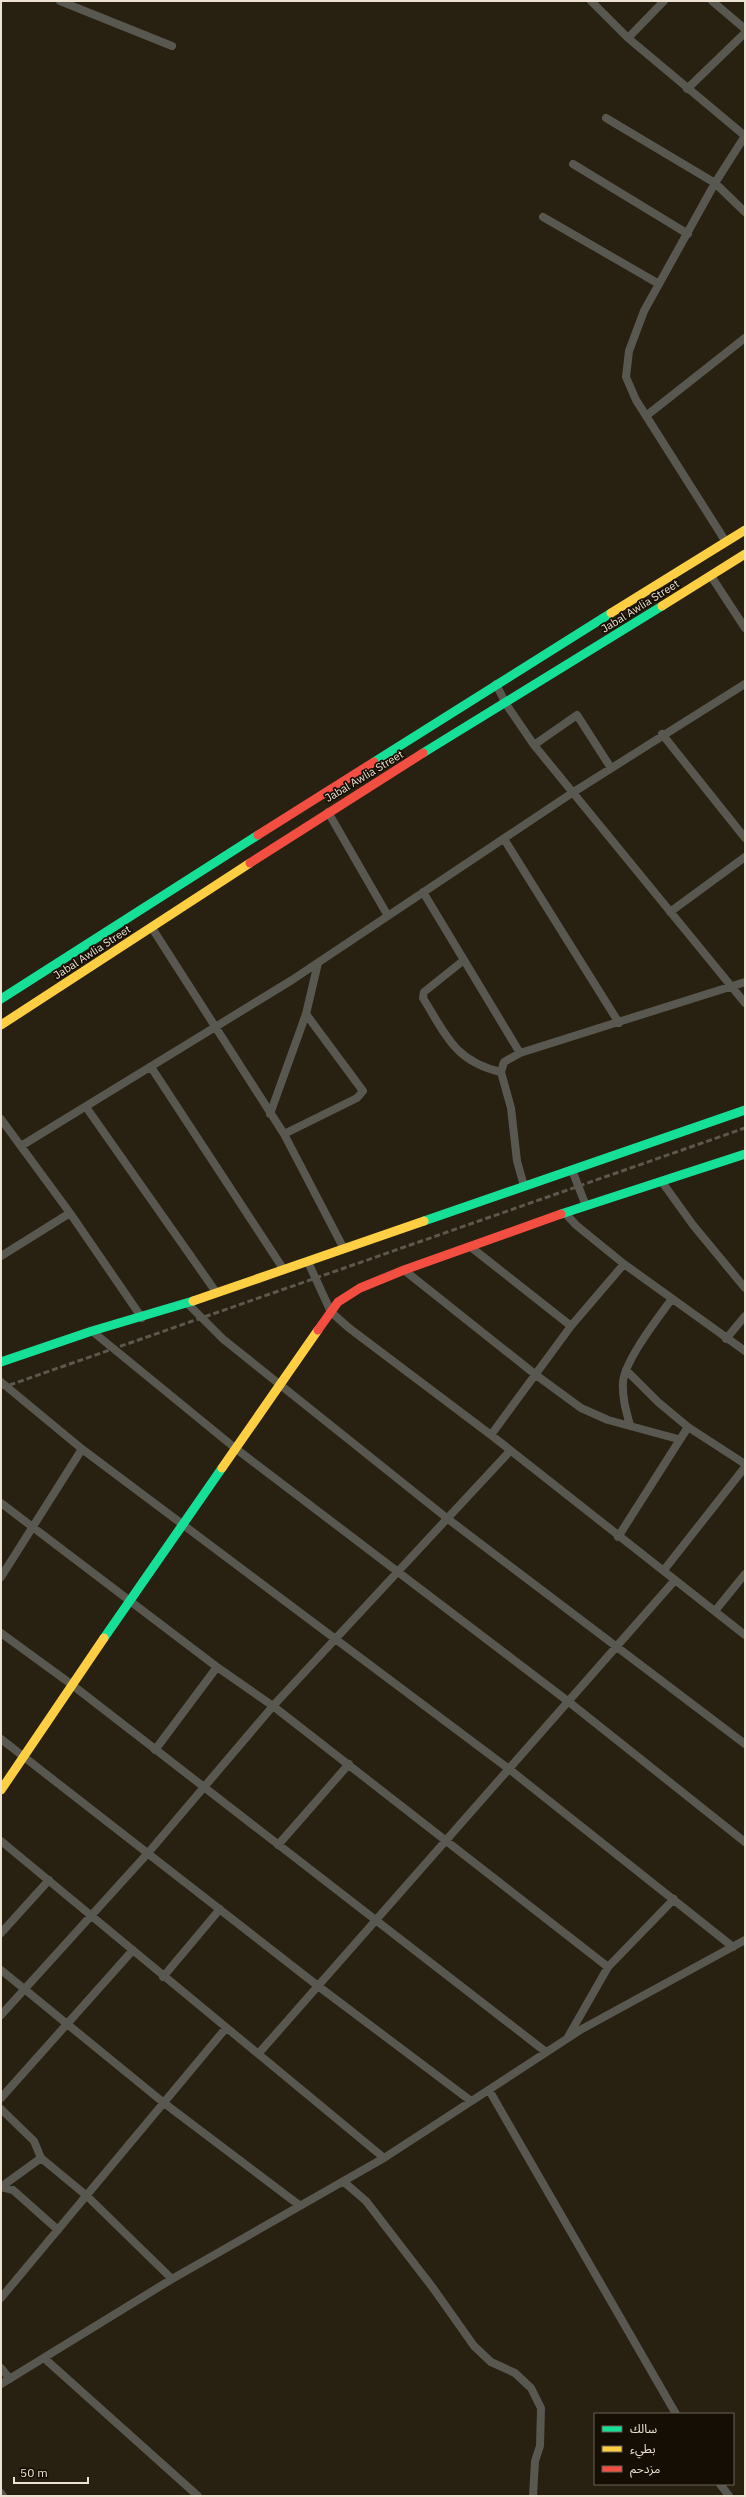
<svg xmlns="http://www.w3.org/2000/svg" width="746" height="2497" viewBox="0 0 746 2497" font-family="'IBM Plex Sans','Noto Sans Arabic',sans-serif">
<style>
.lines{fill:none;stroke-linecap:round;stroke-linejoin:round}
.street{stroke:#585851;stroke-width:8}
.fast{stroke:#16e098;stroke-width:9}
.slow{stroke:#ffcf43;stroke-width:9}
.jam{stroke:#f24e42;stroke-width:9}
.rail{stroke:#5c584e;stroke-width:3;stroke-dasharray:6 3;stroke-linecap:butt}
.labels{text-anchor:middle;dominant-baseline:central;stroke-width:3.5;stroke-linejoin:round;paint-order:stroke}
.street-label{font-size:11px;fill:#eee3d2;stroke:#150e04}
</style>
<rect width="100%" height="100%" fill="#282010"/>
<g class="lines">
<path class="street" d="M60,1L172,46
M591,1L628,38L745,136
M712,1L745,29
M628,38L664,1
M687,89L745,33
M606,118L715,183L745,212
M573,164L688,234
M543,217L659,284
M646,416L745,338
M726,542L636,400L626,377L629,351L644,311L715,183L745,136
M711,576L745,628
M496,684L506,704L534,745L745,1003
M662,734L745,838
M534,745L577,715L611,768
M328,812L388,916
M504,839L619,1023
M423,892L520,1053
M670,912L745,857
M152,928L284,1134L344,1249
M464,960L424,992L423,998C446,1035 455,1062 501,1072
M151,1067L284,1270
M86,1107L216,1292
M270,1114L306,1014L318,963
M1,1119L70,1213L142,1318
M284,1134L357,1098L363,1091L306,1014
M21,1146L292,980L572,793L745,684
M572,1170L586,1206
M662,1182L693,1225L745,1288
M524,1186L517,1161L511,1108L501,1072L504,1062L520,1053L745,982
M565,1213L576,1225L624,1264L745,1351
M472,1248L571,1326
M1,1256L70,1213
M308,1262L331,1312L349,1328L491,1435L745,1635
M404,1270L536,1375L581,1408L608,1420L678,1439
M187,1303L223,1339L448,1519L745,1744
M92,1331L235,1448L569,1702L745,1842
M726,1339L745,1316
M626,1370L658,1402L688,1427L745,1464
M1,1382L82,1449L509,1769L733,1947
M630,1425C626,1411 622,1397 623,1382C625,1360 658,1318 671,1300
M491,1435L571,1326L624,1264
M1,1503L217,1667L273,1706L608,1967
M618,1537L688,1427
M664,1570L745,1467
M1,1577L82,1449
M715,1611L745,1574
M1,1633L71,1684L546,2052
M1,1739L318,1986L471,2101
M155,1750L217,1667
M1,1841L384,2158
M278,1845L349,1764
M1,1933L49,1880
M1,1970L164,2103L299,2205
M163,1977L220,1909
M1,2015L148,1853L273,1706L510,1451
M568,2037L608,1967L674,1899
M259,2053L675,1580
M489,2090L676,2414
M1,2098L133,1950
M1,2109L34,2141L41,2158L87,2196L172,2279
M344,2182L366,2201L433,2288L474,2346L491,2362L515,2373L531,2388L541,2408L540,2446L535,2461L533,2496
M1,2187L13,2190L58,2230
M1,2187L41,2158
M1,2298L226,2028
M44,2358L198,2496
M1,2368L10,2379
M1,2384L172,2279L384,2158L582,2029L745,1940
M720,2484L729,2496
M1,2493L3,2496"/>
<path class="fast" d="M423,753L662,606
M374,762L611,613
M1,999L258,835
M561,1214L745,1154
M424,1221L745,1110
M1,1362L92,1331L193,1301
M104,1638L222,1468"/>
<path class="slow" d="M662,606L745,554
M611,613L745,530
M1,1025L250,863
M193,1301L424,1221
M222,1468L318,1330
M1,1790L104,1638"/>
<path class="jam" d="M258,835L374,762
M250,863L423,753
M318,1330L338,1302L360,1288L404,1270L561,1214"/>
<path class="rail" d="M1,1388L745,1128"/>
</g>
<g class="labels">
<g class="street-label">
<text transform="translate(640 606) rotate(-32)">Jabal Awlia Street</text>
<text transform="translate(364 776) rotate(-31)">Jabal Awlia Street</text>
<text transform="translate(92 952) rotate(-33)">Jabal Awlia Street</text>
</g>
</g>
<rect width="746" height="2497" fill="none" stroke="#eee3d2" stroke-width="4"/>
<rect x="594" y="2413" width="140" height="72" fill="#150e04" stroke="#6c6356"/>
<rect x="602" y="2426" width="20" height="6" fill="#16e098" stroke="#6c6356"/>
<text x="630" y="2433" font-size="12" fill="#eee3d2">سالك</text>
<rect x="602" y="2446" width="20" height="6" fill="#ffcf43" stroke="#6c6356"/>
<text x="630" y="2453" font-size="12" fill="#eee3d2">بطيء</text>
<rect x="602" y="2466" width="20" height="6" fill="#f24e42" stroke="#6c6356"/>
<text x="630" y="2473" font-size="12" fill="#eee3d2">مزدحم</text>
<path d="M14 2477v6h74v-6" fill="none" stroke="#eee3d2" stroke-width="2"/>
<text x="20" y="2477" font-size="12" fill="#eee3d2" stroke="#150e04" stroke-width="3" paint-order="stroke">50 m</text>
</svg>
